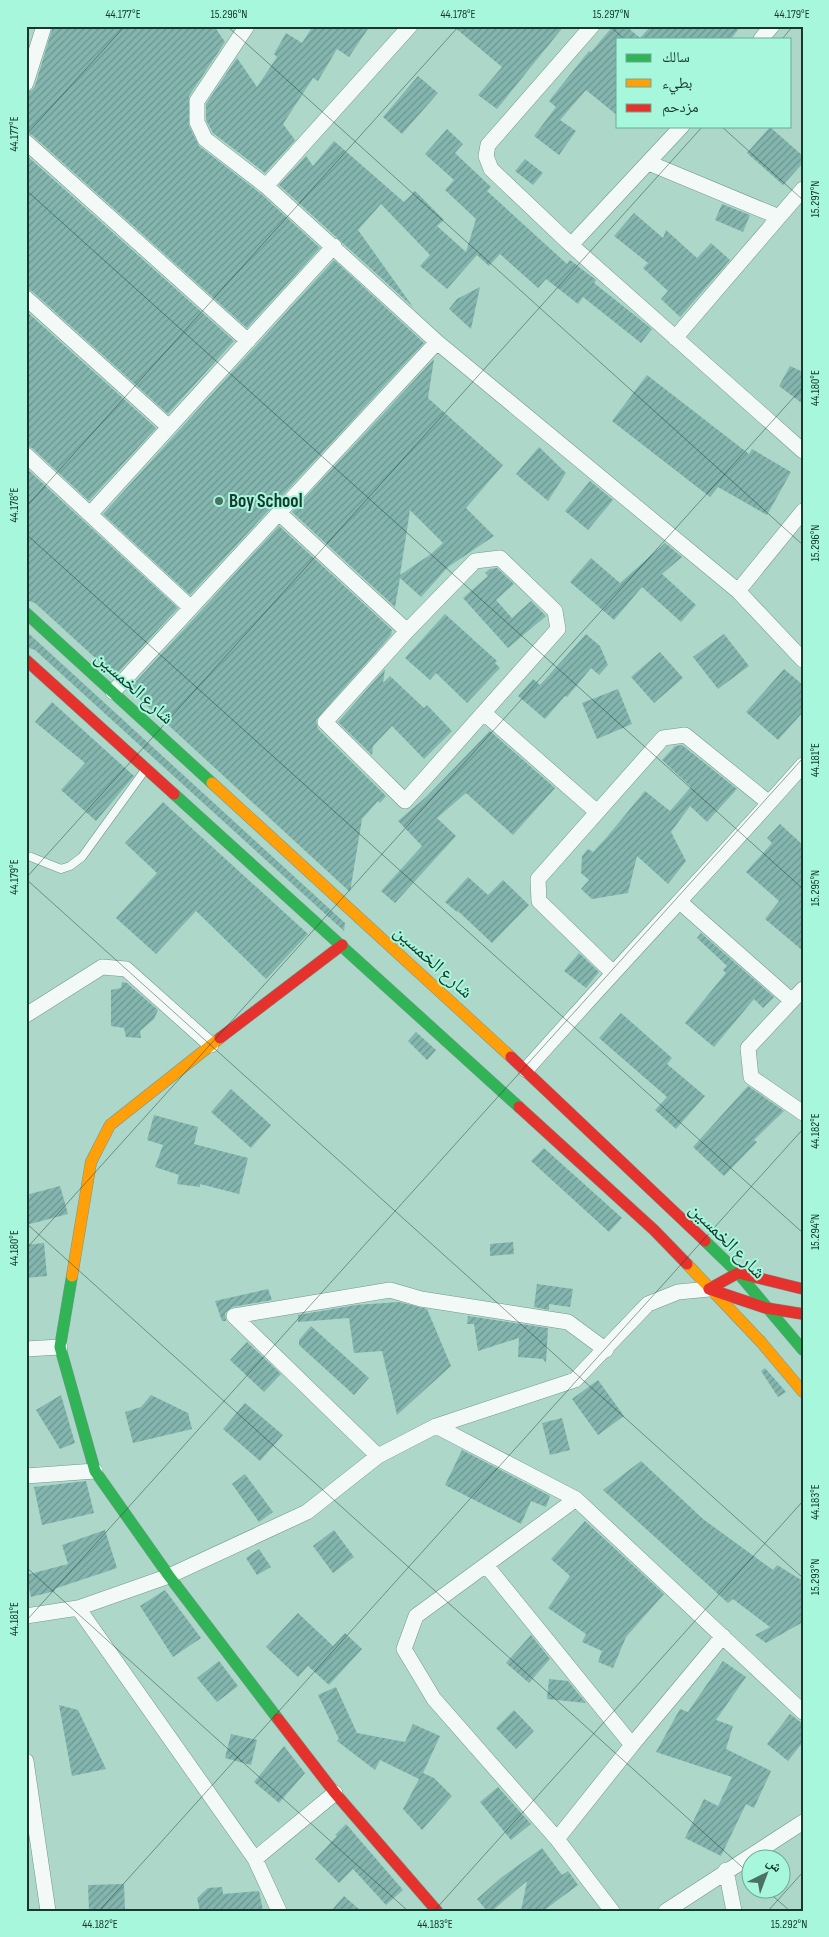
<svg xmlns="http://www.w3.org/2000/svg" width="829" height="1937" viewBox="0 0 829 1937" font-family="'Sofia Sans Condensed','Noto Naskh Arabic',sans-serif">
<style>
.building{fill:url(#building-hatch);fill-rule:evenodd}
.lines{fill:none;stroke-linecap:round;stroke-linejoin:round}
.lane-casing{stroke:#74978c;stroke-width:9}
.street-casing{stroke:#74978c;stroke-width:16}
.fast-casing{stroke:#74978c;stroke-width:12}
.slow-casing{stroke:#74978c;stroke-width:12}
.jam-casing{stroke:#74978c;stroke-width:12}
.lane{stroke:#f3f9f7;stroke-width:8}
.street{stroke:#f3f9f7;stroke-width:15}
.fast{stroke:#30b455;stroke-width:11}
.slow{stroke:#ff9f0a;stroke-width:11}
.jam{stroke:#e5322d;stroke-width:11}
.ticks{fill:none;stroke:#17382e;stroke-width:1;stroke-opacity:0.45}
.poi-dot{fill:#4b7064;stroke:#a7f7dc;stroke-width:2}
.labels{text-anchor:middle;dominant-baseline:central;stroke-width:4;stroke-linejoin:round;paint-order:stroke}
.poi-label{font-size:19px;font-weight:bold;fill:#17382e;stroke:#a7f7dc;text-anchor:start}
.street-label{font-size:19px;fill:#17382e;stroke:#a7f7dc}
.neatline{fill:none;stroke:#17382e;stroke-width:2}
.ticks-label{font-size:12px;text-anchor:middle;fill:#17382e}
</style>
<defs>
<pattern id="building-hatch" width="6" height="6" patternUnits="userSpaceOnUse" patternTransform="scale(1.25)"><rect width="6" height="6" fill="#84b6af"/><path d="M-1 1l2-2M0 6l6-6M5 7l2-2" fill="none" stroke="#6b958f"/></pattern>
</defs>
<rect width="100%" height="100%" fill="#acd7c9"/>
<path class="building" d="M53,26H214L225,42L189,96V126L199,146L260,193L320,248L247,328L32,135L26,133V92L32,90L35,86Z
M313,26H370L349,57L337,49L318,81L313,78L283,124L295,140L265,173L213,133L206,120V104L237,58L257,87L277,57L274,54L286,33L302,43Z
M453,26H564L497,109L478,95L502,67Z
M613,26H626L640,38L651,26H741L731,39H618V116L586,90L560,120L576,131L559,155L534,136L556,107L549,101L589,51L591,52Z
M418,76L438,93L402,134L383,117Z
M770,127L803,156V163L783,185L747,153Z
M447,129L463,144L455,153L491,187L487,191L567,264L570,260L596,280L594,283L652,329L641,343L583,297L578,304L546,279L538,288L500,254L489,266L477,255L447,289L420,266L430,255L381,204L358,230L413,307L279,185L306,156L313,166L334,141L404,202L415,191L444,220L437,226L466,252L476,219L445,190L454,180L425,154Z
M26,155L234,341L168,414L32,291L26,289Z
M525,159L543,173L533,185L515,171Z
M722,204L750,215L743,232L715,220Z
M634,213L663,238L666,230L697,258L711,243L730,260L680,317L661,299L668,291L643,268L648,263L614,236Z
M334,260L424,343L190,595L103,514Z
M480,287L471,329L449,309L457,299Z
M26,311L156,428L89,501L32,448L26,446Z
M434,359L428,398L503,465L466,508L494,536L448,567L421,597L400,578L395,607L292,512ZM410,510L443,543L431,554L400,575Z
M790,366L803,372V404L779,386Z
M647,375L749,454L752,449L791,472L767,515L718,487L710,497L612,421Z
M539,447L566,473L548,501L516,474Z
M26,468L178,608L115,676L35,603L26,600Z
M590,481L613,500L588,530L565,511Z
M279,526L392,630L391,635L316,720L318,729L386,796L380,803L378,801L362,819L350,892L129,689Z
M665,543L682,557L662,574L696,605L681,622L642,587L614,620L570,582L591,558L620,583Z
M497,568L514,584L496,600L512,618L531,601L546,616L508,648L463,598L488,576L485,573L490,569Z
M445,614L497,661L495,663L500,668L467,703L436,673L430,680L405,658Z
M26,631L345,923L344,931L35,650L26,647Z
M586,634L600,646L608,665L599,675L591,668L567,697L565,696L545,719L518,696L533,679L540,685Z
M724,634L749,666L718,689L693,657Z
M660,652L683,678L654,703L631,677Z
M385,669L383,683L390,676L424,708L427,705L452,731L424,759L392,726L373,746L372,755L338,722Z
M784,669L803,685V712L778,740L746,712Z
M618,689L632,724L597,739L582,703Z
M52,702L134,776L96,821L61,790L85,763L35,722Z
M490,731L555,788L513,835L466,793L437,818L456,836L395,903L381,891L422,846L398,821L426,797Z
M682,745L737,789L707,822L690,806L671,832L686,861L668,884L637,856L628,893L592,899L581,889L589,880L581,873L582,856L588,849L593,852L606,838L645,791L670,811L691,787L662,760L675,746Z
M163,802L308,934L266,979L196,911L156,954L116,918L157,873L125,843Z
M780,824L803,845V951L765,919L779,901L746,872L772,843L767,838Z
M468,877L488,895L503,880L529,905L492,943L458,911L457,912L445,902Z
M701,933L774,997L763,1008L754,999L714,1047L685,1023L726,973L723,970L727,966L697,938Z
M579,953L599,972L586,988L564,971Z
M122,982L127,983L158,1010L154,1019L140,1031L141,1038L126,1037L124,1028L111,1026V990L121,988Z
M621,1013L672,1058L667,1064L705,1096L676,1129L655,1110L667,1097L599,1038Z
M416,1032L436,1050L427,1060L408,1041Z
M748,1086L784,1111L754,1140L757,1142L724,1176L693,1147Z
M231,1089L271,1125L251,1148L211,1112Z
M154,1115L198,1127L194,1144L248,1158L239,1194L200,1184V1187L177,1184L179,1175L155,1167L163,1145L147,1140Z
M544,1148L622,1218L609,1232L531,1161Z
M60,1186L68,1214L26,1225V1195Z
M513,1242L514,1254L490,1256V1244Z
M44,1243L47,1276L26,1278V1245Z
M537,1284L573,1289L570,1307L549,1304V1310L534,1307Z
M268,1289L272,1300L232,1307L225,1313L226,1321H222L215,1301Z
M399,1302L427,1309L451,1366L397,1415L382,1351L354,1353L349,1318L298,1322V1315L356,1305Z
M468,1316L548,1328L546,1363L543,1359L518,1357L519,1338L478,1351L474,1324H467Z
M311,1326L369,1378L354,1395L299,1345V1340Z
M247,1342L281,1374L264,1392L230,1360Z
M765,1368L786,1392L778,1397L761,1371Z
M598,1380L624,1416L598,1435L572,1399Z
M61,1395L75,1443L60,1449L36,1410Z
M151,1395L188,1413L192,1429L133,1443L125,1412L141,1407Z
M245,1403L283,1435L260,1461L223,1429Z
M562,1418L570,1450L550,1455L542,1423Z
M462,1450L550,1496L546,1507L531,1501L521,1524L445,1485Z
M641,1461L703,1519L773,1570L777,1565L803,1581V1622L766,1643L755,1635L770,1627L733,1599L728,1603L603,1490Z
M245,1474L273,1512L259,1522L232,1484Z
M86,1481L94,1513L42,1525L34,1487Z
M585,1521L664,1594L626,1637L613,1668L598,1662L602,1651L582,1642L586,1634L548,1608L570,1576L551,1559Z
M105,1530L117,1568L54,1589L55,1591L31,1597L26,1575L68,1564L62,1545Z
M334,1530L354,1557L333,1573L313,1546Z
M259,1549L271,1567L257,1575L246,1558Z
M165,1590L201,1638L173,1657L140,1606Z
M298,1613L333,1646L345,1633L362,1649L329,1685L308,1666L298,1677L266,1647Z
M531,1635L550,1659L529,1683L506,1663Z
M219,1661L238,1686L217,1702L197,1678Z
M723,1661L746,1677L716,1720L733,1726L726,1749L771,1771L754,1808L746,1804L721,1856L685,1838L704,1799L718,1806L732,1777L656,1752L680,1709L688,1712Z
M549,1679L568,1681L586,1703L547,1699Z
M336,1687L357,1733L405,1742L413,1724L440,1736L423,1773L434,1778L452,1796L422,1830L403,1809L419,1779L380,1760L375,1770L337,1741L339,1739L318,1695Z
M59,1705L78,1710L106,1769L72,1776Z
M514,1710L534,1731L516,1749L496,1728Z
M790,1714L803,1724V1742L788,1761L767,1744Z
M231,1734L257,1740L251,1765L225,1758Z
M284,1746L305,1773L279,1803L254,1782Z
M498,1787L531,1824L511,1840L480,1802Z
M346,1824L403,1890L386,1905L353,1869L339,1883L315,1859L337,1836L335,1835Z
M542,1848L562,1875L568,1871L578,1885L543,1911H521L527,1881L492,1911H487L477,1899L502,1877Z
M124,1884L125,1911H89L88,1885Z
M222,1887L223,1894L259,1891L263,1911H200L197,1898L208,1888Z
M344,1896L361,1911H331Z"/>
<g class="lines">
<defs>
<path id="lane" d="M31,857L61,869L70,866L82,857L145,770"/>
<path id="street" d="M247,26L197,101V122L205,139L266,186L437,342L738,591L803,660
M592,26L488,145L486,156L491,169L571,245L803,451
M761,39L772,26
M26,83L44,26
M26,142L248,341
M649,163L779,217
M266,186L410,26
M571,245L682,126
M26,298L169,427
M675,338L803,189
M26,455L191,608
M91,513L334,246
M279,513L407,631
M500,558L555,611L558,629L405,801L325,722L407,631L475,561Z
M738,591L803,511
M113,692L437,342
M484,713L597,812
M680,902L792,1001
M612,972L539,901L538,879L663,738L685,735L769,803
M803,989L748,1048L751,1077L803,1113
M26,1015L102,967L126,969L211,1045
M526,1070C617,967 712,868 803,765
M26,1349L60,1347
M436,1426L576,1499L803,1712
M378,1456L234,1316L390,1290L421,1299L568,1322L606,1350
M26,1476L95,1471
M576,1499L416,1616L404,1649L434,1699L557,1839L612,1911
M486,1565L632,1745
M78,1608L255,1859L279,1911
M26,1616L78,1608L169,1576L307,1512L378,1456L436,1426L575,1380L648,1304L678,1292L709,1289
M26,1761L48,1911
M557,1839L632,1745L723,1636
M255,1859L335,1793
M726,1870L734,1911
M666,1911L803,1822"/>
<path id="fast" d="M26,613L212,783
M174,794L519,1107
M705,1241L738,1273L803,1350
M72,1276L60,1347L95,1471L169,1576L278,1719"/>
<path id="slow" d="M212,783L511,1057
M687,1264L761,1342L803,1392
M72,1276L91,1162L110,1125L220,1038"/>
<path id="jam" d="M26,660L174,794
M220,1038L342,945
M511,1057L705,1241
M519,1107L654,1230L687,1264
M709,1289L738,1273L803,1289
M709,1289L766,1308L803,1314
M278,1719L335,1793L437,1911"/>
</defs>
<use href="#lane" class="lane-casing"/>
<use href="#street" class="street-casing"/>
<use href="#fast" class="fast-casing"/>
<use href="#slow" class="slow-casing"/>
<use href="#jam" class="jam-casing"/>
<use href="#lane" class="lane"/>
<use href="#street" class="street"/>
<use href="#fast" class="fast"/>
<use href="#slow" class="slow"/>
<use href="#jam" class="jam"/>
</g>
<path class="ticks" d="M227,26L803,545M610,26L624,39M782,39L793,26M721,126L803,200M26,135L125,26M26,190L803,889M26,507L459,26M26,534L803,1233M26,878L703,126M26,879L803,1578M26,1223L752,1876M26,1249L803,387M26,1567L408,1911M26,1621L803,758M766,1890L790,1911M99,1911L803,1129M434,1911L803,1501M768,1911L803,1872"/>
<circle class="poi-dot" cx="219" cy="501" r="5"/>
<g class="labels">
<g class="poi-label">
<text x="229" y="501">Boy School</text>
</g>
<g class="street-label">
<text transform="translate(134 688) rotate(42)">شارع الخمسين</text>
<text transform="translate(433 962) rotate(42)">شارع الخمسين</text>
<text transform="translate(727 1241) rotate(45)">شارع الخمسين</text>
</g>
</g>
<rect width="829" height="1937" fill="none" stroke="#a7f7dc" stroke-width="55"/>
<rect x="616" y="38" width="175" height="90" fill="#a7f7dc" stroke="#6dab96"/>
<rect x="626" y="54" width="25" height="8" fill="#30b455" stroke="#6dab96"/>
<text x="662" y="62" font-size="15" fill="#17382e">سالك</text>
<rect x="626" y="79" width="25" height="8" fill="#ff9f0a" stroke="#6dab96"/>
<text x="662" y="88" font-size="15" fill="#17382e">بطيء</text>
<rect x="626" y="104" width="25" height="8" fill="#e5322d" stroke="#6dab96"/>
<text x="662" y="112" font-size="15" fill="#17382e">مزدحم</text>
<g transform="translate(766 1874) rotate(42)"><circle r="24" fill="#a7f7dc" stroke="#6dab96"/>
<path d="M0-4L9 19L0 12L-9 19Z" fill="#4b7064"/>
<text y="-8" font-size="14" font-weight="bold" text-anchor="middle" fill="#17382e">ش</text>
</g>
<rect x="28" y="28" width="774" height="1882" class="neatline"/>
<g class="ticks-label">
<text x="123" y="18">44.177°E</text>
<text x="229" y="18">15.296°N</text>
<text x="458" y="18">44.178°E</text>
<text x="611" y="18">15.297°N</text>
<text x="792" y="18">44.179°E</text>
<text transform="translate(14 134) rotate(-90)" y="4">44.177°E</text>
<text transform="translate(815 199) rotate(-90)" y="4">15.297°N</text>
<text transform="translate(815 388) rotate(-90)" y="4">44.180°E</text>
<text transform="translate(14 505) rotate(-90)" y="4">44.178°E</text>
<text transform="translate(815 543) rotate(-90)" y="4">15.296°N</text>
<text transform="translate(815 760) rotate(-90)" y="4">44.181°E</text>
<text transform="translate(14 877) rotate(-90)" y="4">44.179°E</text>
<text transform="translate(815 888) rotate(-90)" y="4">15.295°N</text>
<text transform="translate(815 1131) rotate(-90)" y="4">44.182°E</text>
<text transform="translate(815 1232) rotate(-90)" y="4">15.294°N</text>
<text transform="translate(14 1248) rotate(-90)" y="4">44.180°E</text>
<text transform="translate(815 1502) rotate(-90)" y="4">44.183°E</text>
<text transform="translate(815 1577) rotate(-90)" y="4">15.293°N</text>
<text transform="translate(14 1619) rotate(-90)" y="4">44.181°E</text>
<text x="100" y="1928">44.182°E</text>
<text x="435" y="1928">44.183°E</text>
<text x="789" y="1928">15.292°N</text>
</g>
</svg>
